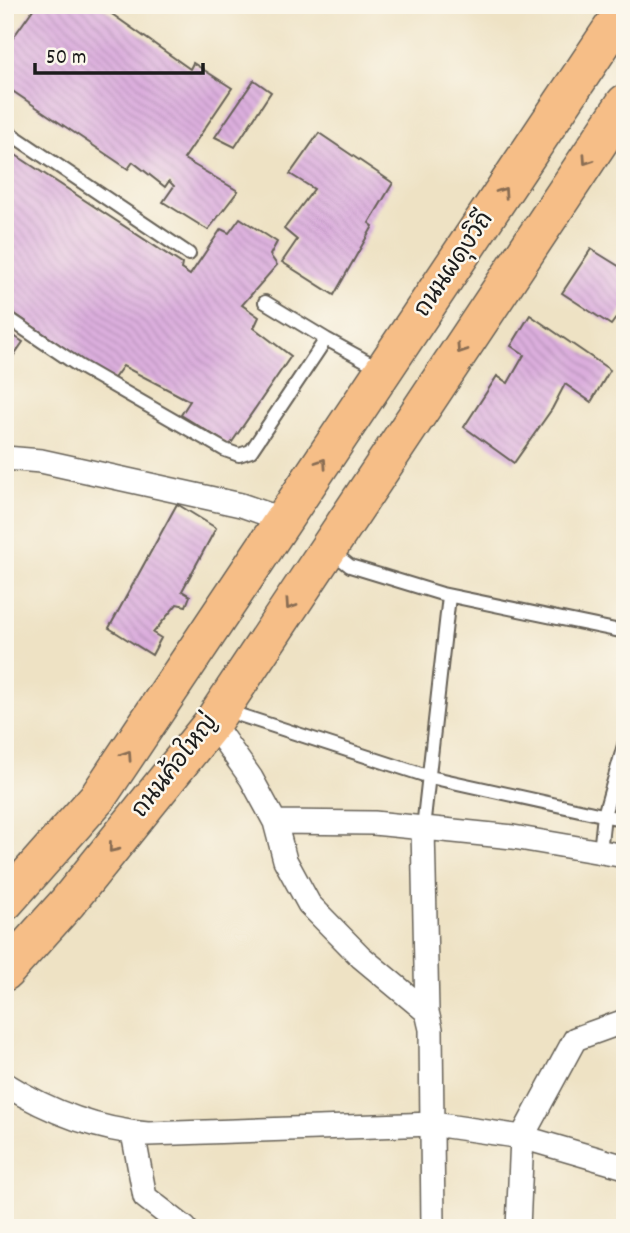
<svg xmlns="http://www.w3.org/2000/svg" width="630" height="1233" viewBox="0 0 630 1233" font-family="Dekko,'Playpen Sans Thai',sans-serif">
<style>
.building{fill:url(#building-back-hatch)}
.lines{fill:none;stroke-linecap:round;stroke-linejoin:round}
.service-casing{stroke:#666157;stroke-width:16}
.minor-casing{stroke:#666157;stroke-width:26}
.primary-casing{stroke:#666157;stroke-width:40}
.service{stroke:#fff;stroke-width:12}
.minor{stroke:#fff;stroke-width:23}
.primary{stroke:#f6be87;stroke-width:37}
.oneway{stroke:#896d52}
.labels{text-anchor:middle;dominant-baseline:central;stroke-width:5;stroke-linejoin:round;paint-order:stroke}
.street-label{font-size:24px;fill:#1c1c1c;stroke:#fbf7ec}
</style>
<defs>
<pattern id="building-back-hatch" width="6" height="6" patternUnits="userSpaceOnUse" patternTransform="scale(1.75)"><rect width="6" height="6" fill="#dbaedd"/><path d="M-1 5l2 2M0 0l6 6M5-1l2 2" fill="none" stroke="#bb95bd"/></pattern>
</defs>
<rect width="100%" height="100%" fill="#fbf7ec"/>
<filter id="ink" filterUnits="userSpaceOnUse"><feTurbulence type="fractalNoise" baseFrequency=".0143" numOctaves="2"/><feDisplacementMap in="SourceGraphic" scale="14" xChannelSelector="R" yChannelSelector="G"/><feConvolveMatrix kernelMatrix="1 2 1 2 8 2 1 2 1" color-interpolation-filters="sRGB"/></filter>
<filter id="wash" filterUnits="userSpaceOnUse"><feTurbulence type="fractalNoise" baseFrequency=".00686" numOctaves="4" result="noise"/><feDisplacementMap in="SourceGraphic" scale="28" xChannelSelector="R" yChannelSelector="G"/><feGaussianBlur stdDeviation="1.57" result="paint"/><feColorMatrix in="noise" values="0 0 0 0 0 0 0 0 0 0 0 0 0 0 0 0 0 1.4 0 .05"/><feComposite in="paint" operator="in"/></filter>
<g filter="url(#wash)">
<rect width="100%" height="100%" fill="#eee2c4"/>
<g id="blocks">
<path class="building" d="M5,5H15L5,21Z
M36,5H99L190,69L193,63L232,88L184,159L238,191L208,230L163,202L174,186L169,181L165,187L133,162L128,169L5,86V49Z
M254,80L271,92L235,147L215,137Z
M319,133L393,183L369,223L373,226L334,295L282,262L297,240L284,229L314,189L290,174Z
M5,148L182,264L181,269L190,275L221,229L229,233L240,218L277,242L270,255L277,265L242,305L259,317L254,328L291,356L230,445L181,415L190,401L123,366L112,381L5,307Z
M591,249L625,270V306L611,325L562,293Z
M530,315L610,370L591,402L565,384L552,409L514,463L464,427L497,376L508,383L524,355L511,346Z
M5,330L23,342L5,368Z
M177,504L216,528L182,591L190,596L186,606L177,604L153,633L161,638L152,655L109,628Z"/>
</g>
</g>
<g filter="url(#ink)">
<use href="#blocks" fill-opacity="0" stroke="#666157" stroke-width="2"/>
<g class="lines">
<defs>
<path id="service" d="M5,130L189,254
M265,302L326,339
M5,316L79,366L225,450L239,455L251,451L326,339L381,369
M331,551L350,566L442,594L625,632
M224,710L430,777L625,820
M423,828L449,596
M600,852L604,815L625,742"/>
<path id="minor" d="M5,458L41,461L241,505L284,520
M212,723L251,778L275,822L374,823L513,837L625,856
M275,822L285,860L309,904L361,957L427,1012L431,1029L433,1228
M423,828L427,1012
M5,1084C48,1111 98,1130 148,1134L433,1124L522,1137L625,1167
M133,1133L145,1197L185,1228
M518,1228L522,1137L575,1039L625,1021"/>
<path id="primary" d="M5,902L98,797L625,9
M5,972L67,903L212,723L625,103"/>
</defs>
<use href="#service" class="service-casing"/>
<use href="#minor" class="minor-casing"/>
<use href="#primary" class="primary-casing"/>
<use href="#service" class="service"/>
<use href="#minor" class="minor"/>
<use href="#primary" class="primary"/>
</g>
<defs><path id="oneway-chevron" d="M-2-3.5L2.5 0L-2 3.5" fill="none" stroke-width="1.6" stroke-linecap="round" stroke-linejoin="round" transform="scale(1.75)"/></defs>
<g class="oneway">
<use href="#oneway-chevron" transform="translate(587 160) rotate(124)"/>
<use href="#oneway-chevron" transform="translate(503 192) rotate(-56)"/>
<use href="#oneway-chevron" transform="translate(461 349) rotate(124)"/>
<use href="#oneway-chevron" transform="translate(322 463) rotate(-56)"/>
<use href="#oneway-chevron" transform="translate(290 605) rotate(124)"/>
<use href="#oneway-chevron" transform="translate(127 755) rotate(-56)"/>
<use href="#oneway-chevron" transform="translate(113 848) rotate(129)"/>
</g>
</g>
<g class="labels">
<g class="street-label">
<text transform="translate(455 265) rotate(-56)">ถนนผดุงวิถี</text>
<text transform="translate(176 767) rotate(-52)">ถนนค้อใหญ่</text>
</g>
</g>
<rect width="630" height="1233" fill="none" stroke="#fbf7ec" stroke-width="28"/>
<path d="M35 63v10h168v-10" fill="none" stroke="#1c1c1c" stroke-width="3.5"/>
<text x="46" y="63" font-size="21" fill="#1c1c1c" stroke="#fbf7ec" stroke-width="5" paint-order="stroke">50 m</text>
</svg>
